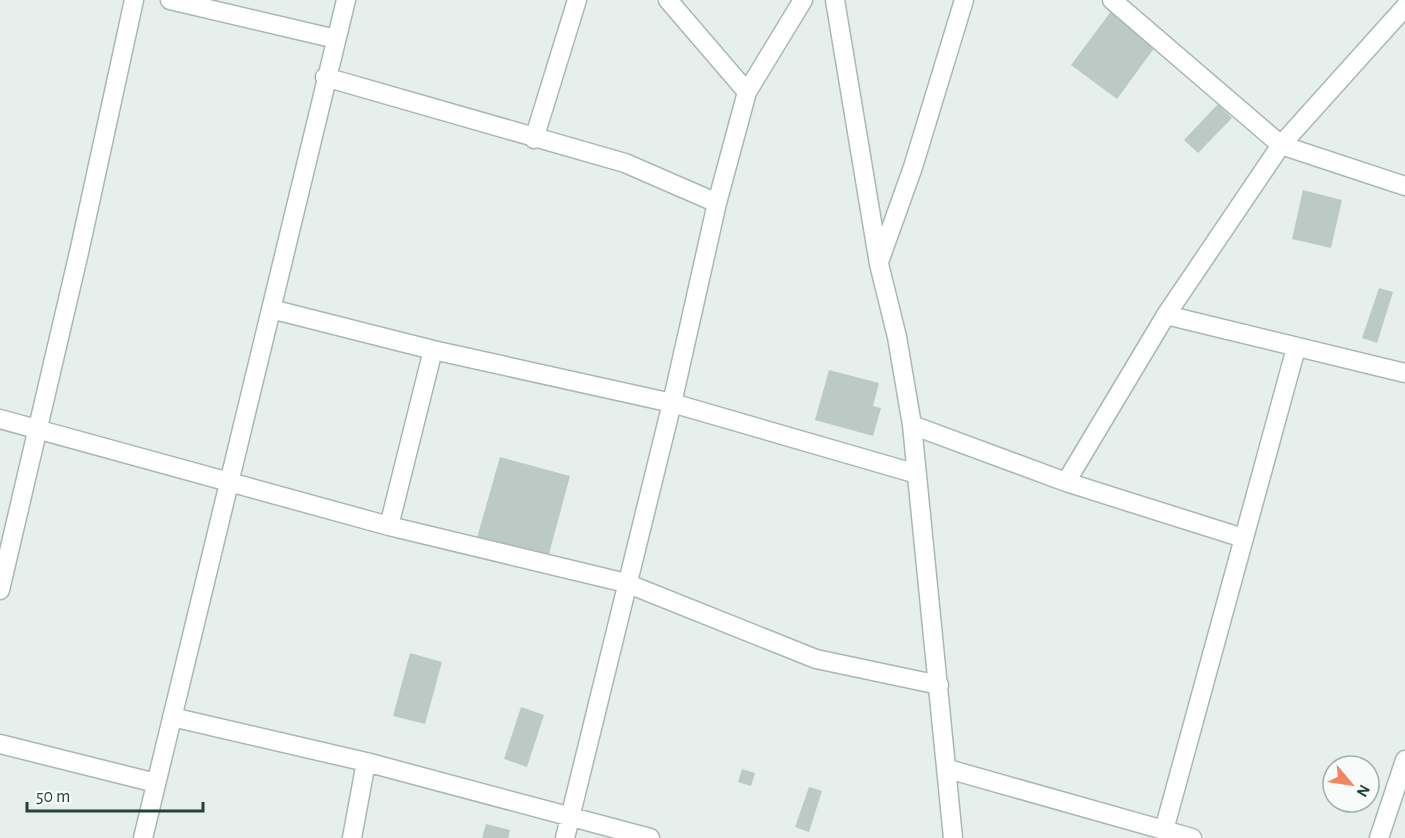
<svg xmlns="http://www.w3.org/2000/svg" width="1405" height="838" viewBox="0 0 1405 838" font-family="'Alegreya Sans',sans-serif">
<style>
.building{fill:#bbcac4}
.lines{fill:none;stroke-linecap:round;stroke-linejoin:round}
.street-casing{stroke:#a8b8b2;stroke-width:21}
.street{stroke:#fff;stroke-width:18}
</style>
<rect width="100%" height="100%" fill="#e6efeb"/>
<path class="building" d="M1112,10L1158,43L1117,99L1071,65Z
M1218,104L1232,118L1198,153L1184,140Z
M1303,190L1342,200L1331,248L1292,239Z
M1379,288L1393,292L1377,343L1362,338Z
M829,370L879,383L873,406L881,408L873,436L815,420Z
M500,457L570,476L546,565L475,545Z
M410,653L442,662L425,724L393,716Z
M521,707L544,715L527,767L504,759Z
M742,769L755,773L751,786L738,782Z
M809,787L822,791L809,832L795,827Z
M486,824L510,830L508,838H482Z"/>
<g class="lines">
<defs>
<path id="street" d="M170,0L336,39
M668,0L747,92
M835,0L879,264L897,337L912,425L953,838
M1112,0L1281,145L1405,186
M325,77L625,163L717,203
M534,139L577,0
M879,262L913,167L964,0
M271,309L433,350L672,403L917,474
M1166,315L1405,373
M0,419L389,526L626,583L816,659L939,685
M912,425L1066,482L1243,538
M1066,482L1166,315L1281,145L1405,7
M389,526L433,350
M0,590L80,248L134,0
M172,717L366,762L650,838
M0,744L156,783
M948,769L1192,838
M1164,830L1296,348
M143,838L346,0
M352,838L366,762
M565,838L672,403L717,203L747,92L803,0
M1379,838L1405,760"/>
</defs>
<use href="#street" class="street-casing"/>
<use href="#street" class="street"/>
</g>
<g transform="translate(1351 784) rotate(119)"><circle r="28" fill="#f7fbf9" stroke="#a3b1ad" stroke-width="1.5"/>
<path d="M0-4.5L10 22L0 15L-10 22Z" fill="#f4845f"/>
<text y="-9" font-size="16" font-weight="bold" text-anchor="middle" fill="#24423a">N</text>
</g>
<path d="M27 802v9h176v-9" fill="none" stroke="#24423a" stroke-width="3"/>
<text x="36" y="802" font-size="18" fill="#24423a" stroke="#f7fbf9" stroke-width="4.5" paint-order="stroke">50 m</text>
</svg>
